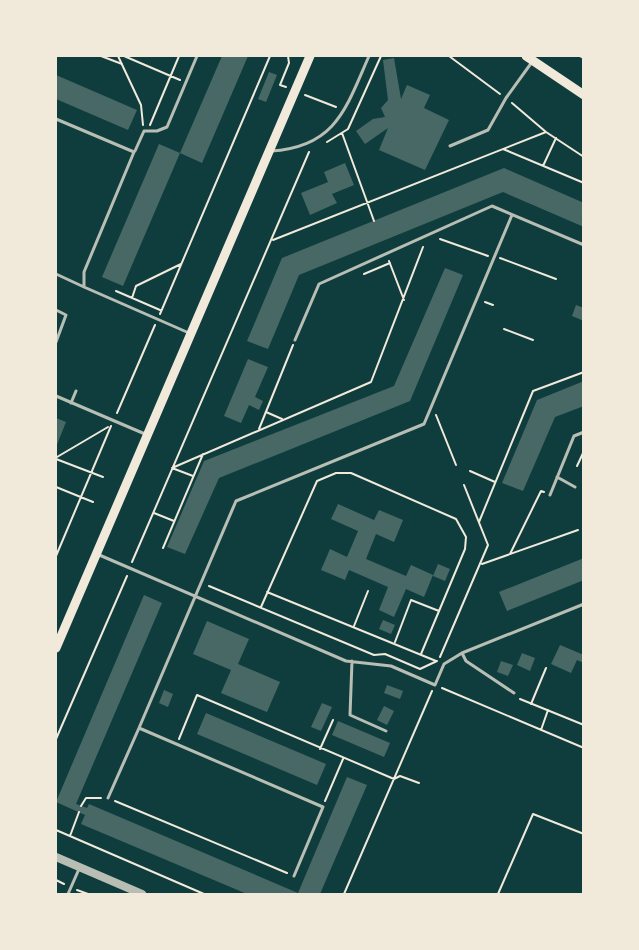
<svg xmlns="http://www.w3.org/2000/svg" width="639" height="950" viewBox="0 0 639 950" font-family="'Fira Sans',sans-serif">
<rect width="100%" height="100%" fill="#0f3d3e"/>
<path fill="#486865" d="M222,56h26l-46,107 -22,-10z
M394,58l7,41 6,-14 23,10 -6,13 25,12 -24,50 -46,-20 9,-22 -23,16 -9,-13 17,-12 12,-2 -4,-9 7,-8 -5,-40z
M269,72l8,3 -11,27 -8,-3z
M56,75l81,35 -9,20 -72,-31z
M159,144l21,9 -57,133 -21,-9z
M345,163l9,22 -22,9 5,9 -27,12 -9,-22 27,-11 -4,-10z
M504,168l80,35v24l-81,-35 -204,83 -31,74 -21,-8 35,-83z
M445,268l18,7 -53,126 -191,77 -34,76 -18,-7 37,-86 190,-75z
M576,305l8,3v13l-12,-5z
M248,359l20,8 -13,30 8,4 -4,9 -10,-5 -8,18 -17,-7z
M584,381v25l-29,11 -32,74 -21,-8 35,-83z
M56,418l10,4 -10,25z
M338,504l36,16 5,-10 24,10 -9,22 -18,-8 -10,25 40,17 5,-11 22,10 -9,22 -18,-8 -12,28 -15,-7 9,-23 -39,-17 -4,10 -24,-10 9,-21 17,8 11,-26 -27,-12z
M584,558v22l-77,31 -8,-19z
M438,564l12,5 -5,12 -12,-5z
M144,595l18,8 -86,201 11,4 2,-4 209,89 49,-116 20,8 -47,109h-73l-166,-70 4,-9 -29,-13z
M383,620l12,5 -4,9 -12,-5z
M207,621l42,18 -11,25 42,18 -13,30 -46,-19 10,-23 -38,-16z
M560,645l24,10v8l-7,-3 -6,13 -20,-9z
M522,653l13,5 -5,13 -13,-6z
M501,661l12,4 -5,11 -11,-4z
M387,685l16,6 -3,8 -16,-6z
M164,690l9,4 -5,13 -9,-4z
M322,703l10,4 -11,24 -10,-4z
M384,706l10,5 -7,14 -10,-5z
M206,713l120,51 -9,21 -120,-51z
M338,721l52,22 -6,14 -52,-22z"/>
<g fill="none" stroke-linecap="round" stroke-linejoin="round">
<path stroke="#f1e9da" stroke-width="2" d="M101,56l21,8
M118,56l23,49 2,20
M124,56l56,24
M449,56l51,38
M580,56l4,2
M286,87l-6,-2 9,-22 -1,-7
M305,95l31,12
M512,103l34,29 38,25
M150,125l29,-69
M342,133l32,88
M327,142l21,-13 33,-73
M503,149l81,34
M543,166l13,-28
M440,239l48,17
M273,240l273,-108
M500,258l56,21
M389,261l15,39
M364,274l26,-11
M116,291l44,19
M132,298l4,-12 45,-22
M485,302l8,3
M160,314l110,-258
M504,329l29,11
M266,412l16,7
M117,413l38,-88
M436,415l20,50
M259,429l34,-84
M57,457l51,-30
M56,459l47,18
M577,466l7,-15
M470,471l25,11
M193,476l-21,-8 199,-86 52,-135
M56,487l37,15
M154,513l20,8
M479,522l54,-131 51,-19
M163,548l40,-94
M510,554l31,-63 3,1
M56,556l55,-130
M132,562l177,-410
M482,564l96,-34
M209,586l165,69 11,-1 35,15 17,-8
M267,592l169,69
M261,607l56,-126 19,-8h15l105,46 10,18 -1,12 -44,105
M354,626l14,-35
M395,642l16,-42 28,11
M440,657l48,-112 -24,-60
M442,688l142,60
M520,699l64,26
M531,704l15,-36
M541,730l7,-20
M56,739l71,-163
M179,739l18,-44 197,84 6,-3 19,7
M320,749l13,-29
M115,801l172,72
M325,801l18,-42
M81,806l5,-8h15
M56,830l148,64
M70,836l9,-24
M56,880l8,4
M77,890l11,4
M344,894l88,-203
M498,894l35,-80 51,20"/>
<path stroke="#b8beb3" stroke-width="3" d="M56,119l78,33 -50,120v15l105,46
M450,146l38,-16 18,-32 26,-36
M135,151l9,-20h13l10,-4 30,-71
M271,151c65,-4 75,-43 98,-95
M56,274l28,13
M56,310l10,5 -10,27
M295,340l24,-56 173,-78 92,39
M56,396l89,38
M71,403l5,-12
M557,477l18,10
M550,495l24,-59 10,-4
M97,554l249,107 45,5 44,19 9,-21 18,-11 122,-49
M462,653l4,8 48,32
M352,661l-2,54 36,16
M108,798l31,-70
M294,876l29,-69 -184,-79 97,-227 188,-77 88,-209
M68,894l11,-25"/>
<path stroke="#b8beb3" stroke-width="8" d="M56,857l86,37"/>
<path stroke="#f1e9da" stroke-width="9" d="M526,56l58,39
M56,648l254,-592"/>
</g>
<rect width="639" height="950" fill="none" stroke="#f1e9da" stroke-width="114"/>
</svg>
